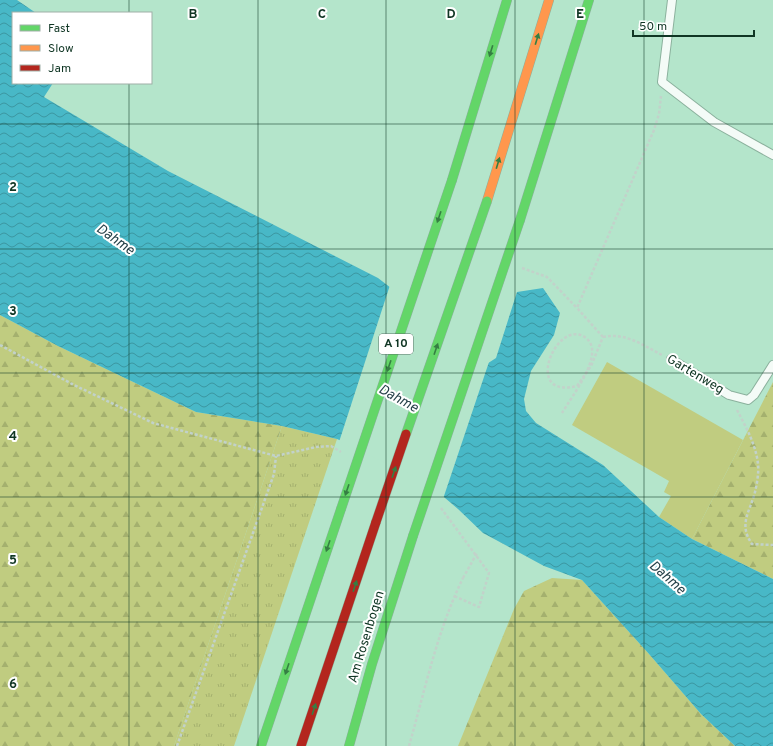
<svg xmlns="http://www.w3.org/2000/svg" width="773" height="746" viewBox="0 0 773 746" font-family="Overpass,sans-serif">
<defs>
<pattern id="grass-tufts" width="24" height="20" patternUnits="userSpaceOnUse"><rect width="24" height="20" fill="#c0cc80"/><path d="M3 7l-1-3M5 7V3M7 7l1-3M15 17l-1-3M17 17v-4M19 17l1-3" fill="none" stroke="#a4b06e"/></pattern>
<pattern id="forest-firs" width="22" height="20" patternUnits="userSpaceOnUse"><rect width="22" height="20" fill="#c0cc80"/><path d="M5 1l3.5 6h-7zM16 11l3.5 6h-7z" fill="#a4b06e"/></pattern>
<pattern id="water-waves" width="16" height="10" patternUnits="userSpaceOnUse"><rect width="16" height="10" fill="#48b8c7"/><path d="M0 5q4-4 8 0t8 0" fill="none" stroke="#3b96a1"/></pattern>
</defs>
<rect width="100%" height="100%" fill="#b4e5cb"/>
<path fill="url(#grass-tufts)" d="M282,426l55,13 -103,307h-60z"/>
<path fill="url(#forest-firs)" d="M0,315l58,31 138,66 86,14 -108,320h-174z
M773,382v197l-81,-40z
M552,578l30,2 67,74 52,60 34,32h-277l56,-137 10,-18z"/>
<path fill="#c0cc80" d="M607,362l136,78 -51,99 -33,-22 12,-21 -7,-4 5,-11 -97,-56z"/>
<path fill="url(#water-waves)" d="M0,0h17l19,13h-23v70h40l-9,14 124,74 210,107 13,10 -16,49 84,45 37,-24 21,-66 26,-4 17,25 -6,22 -23,36 -7,28 2,12 10,12 67,42 56,52 33,22 81,40v167h-38l-34,-32 -52,-60 -67,-74 -38,-14 -61,-33 -25,-24 -40,-34 -81,-36 -55,-13 -86,-14 -138,-66 -58,-31z"/>
<path fill="#b4e5cb" d="M390,285l3,4 -15,47 81,43 31,-20 -47,140 -26,-22 -78,-35z"/>
<g fill="none" stroke-linecap="round" stroke-linejoin="round">
<defs>
<path id="lane" d="M672,0l-10,82 52,40 59,33
M671,359l58,36 19,5 6,-5 19,-30"/>
<path id="fast" d="M452,180l55,-180
M520,220l69,-220
M261,746l80,-237
M349,746l23,-82 41,-128"/>
<path id="slow" d="M487,201l62,-201"/>
<path id="jam" d="M301,746l75,-224"/>
</defs>
<use href="#lane" stroke="#8bb19d" stroke-width="10"/>
<use href="#fast" stroke="#8bb19d" stroke-width="10"/>
<use href="#slow" stroke="#8bb19d" stroke-width="10"/>
<use href="#jam" stroke="#8bb19d" stroke-width="10"/>
<path stroke="#c2d2ca" stroke-width="2.5" stroke-dasharray="3 2" stroke-linecap="butt" d="M522,268l25,9 30,31
M603,337l-26,-29 77,-178 5,-16 2,-18
M603,337c21,-5 40,8 59,18
M0,345l72,39 81,39 123,33 40,-9 15,-1 10,6
M577,386l14,-20 12,-29
M737,410c9,17 19,35 21,54 1,8 -1,20 -3,28 -5,20 -17,32 -3,52l21,1
M441,508l48,65 -10,34 -25,-11
M177,746l97,-272 2,-18
M409,746c16,-56 28,-115 54,-168"/>
<use href="#lane" stroke="#f4fbf7" stroke-width="8"/>
<use href="#fast" stroke="#63d668" stroke-width="9"/>
<use href="#slow" stroke="#ff974d" stroke-width="9"/>
<use href="#jam" stroke="#b3261e" stroke-width="9"/>
<defs>
<path id="fast-bridge" d="M406,434l81,-233
M341,509l111,-329
M413,536l107,-316"/>
<path id="jam-bridge" d="M376,522l30,-88"/>
</defs>
<use href="#fast-bridge" stroke="#8bb19d" stroke-width="10" stroke-linecap="butt"/>
<use href="#jam-bridge" stroke="#8bb19d" stroke-width="10" stroke-linecap="butt"/>
<path stroke="#c2d2ca" stroke-width="2.5" stroke-dasharray="3 2" stroke-linecap="butt" d="M562,413c10,-17 44,-60 24,-75 -5,-4 -12,-5 -18,-2 -21,10 -36,61 9,50
M463,578l14,-25"/>
<use href="#fast-bridge" stroke="#63d668" stroke-width="9"/>
<use href="#jam-bridge" stroke="#b3261e" stroke-width="9"/>
</g>
<defs><path id="oneway-solid" d="M-6-.8H1V-3.2L6.5 0L1 3.2V.8H-6Z"/></defs>
<g fill="#357e43">
<use href="#oneway-solid" transform="translate(537 39) rotate(-73)"/>
<use href="#oneway-solid" transform="translate(491 51) rotate(107)"/>
<use href="#oneway-solid" transform="translate(498 163) rotate(-73)"/>
<use href="#oneway-solid" transform="translate(439 217) rotate(109)"/>
<use href="#oneway-solid" transform="translate(436 349) rotate(-71)"/>
<use href="#oneway-solid" transform="translate(389 366) rotate(109)"/>
<use href="#oneway-solid" transform="translate(394 472) rotate(-71)"/>
<use href="#oneway-solid" transform="translate(347 490) rotate(109)"/>
<use href="#oneway-solid" transform="translate(328 546) rotate(109)"/>
<use href="#oneway-solid" transform="translate(355 586) rotate(-72)"/>
<use href="#oneway-solid" transform="translate(287 669) rotate(109)"/>
<use href="#oneway-solid" transform="translate(314 709) rotate(-72)"/>
</g>
<path fill="none" stroke="#103624" stroke-width="1" stroke-opacity="0.55" d="M129,0v13M258,0v746M386,0v746M515,0v746M644,0v746M129,83v663M0,124h773M0,249h773M0,373h773M0,497h773M0,622h773"/>
<g text-anchor="middle" dominant-baseline="central" stroke-width="4" stroke-linejoin="round" paint-order="stroke">
<rect fill="#fff" stroke="#587266" stroke-width="1" x="379" y="334" width="34" height="20" rx="3"/>
<g font-size="12" font-weight="bold" fill="#103624">
<text x="396" y="344">A 10</text>
</g>
<g font-size="13" fill="#103624" stroke="#fff">
<text transform="translate(695 375) rotate(31)">Gartenweg</text>
<text transform="translate(367 637) rotate(-73)">Am Rosenbogen</text>
</g>
<g font-size="14" font-style="italic" fill="#264149" stroke="#fff">
<text transform="translate(115 240) rotate(35)">Dahme</text>
<text transform="translate(398 399) rotate(29)">Dahme</text>
<text transform="translate(667 578) rotate(41)">Dahme</text>
</g>
</g>
<g font-size="13" text-anchor="middle" font-weight="bold" fill="#103624" stroke="#fff" stroke-width="4" stroke-linejoin="round" paint-order="stroke">
<text x="193" y="18">B</text>
<text x="322" y="18">C</text>
<text x="451" y="18">D</text>
<text x="580" y="18">E</text>
<text x="13" y="191">2</text>
<text x="13" y="315">3</text>
<text x="13" y="440">4</text>
<text x="13" y="564">5</text>
<text x="13" y="688">6</text>
</g>
<rect x="12" y="12" width="140" height="72" fill="#ffffff" stroke="#9fafa7"/>
<rect x="20" y="25" width="20" height="6" fill="#63d668" stroke="#9fafa7"/>
<text x="48" y="32" font-size="12" fill="#103624">Fast</text>
<rect x="20" y="45" width="20" height="6" fill="#ff974d" stroke="#9fafa7"/>
<text x="48" y="52" font-size="12" fill="#103624">Slow</text>
<rect x="20" y="65" width="20" height="6" fill="#b3261e" stroke="#9fafa7"/>
<text x="48" y="72" font-size="12" fill="#103624">Jam</text>
<path d="M633 30v6h121v-6" fill="none" stroke="#103624" stroke-width="2"/>
<text x="639" y="30" font-size="12" fill="#103624" stroke="#ffffff" stroke-width="3" paint-order="stroke">50 m</text>
</svg>
